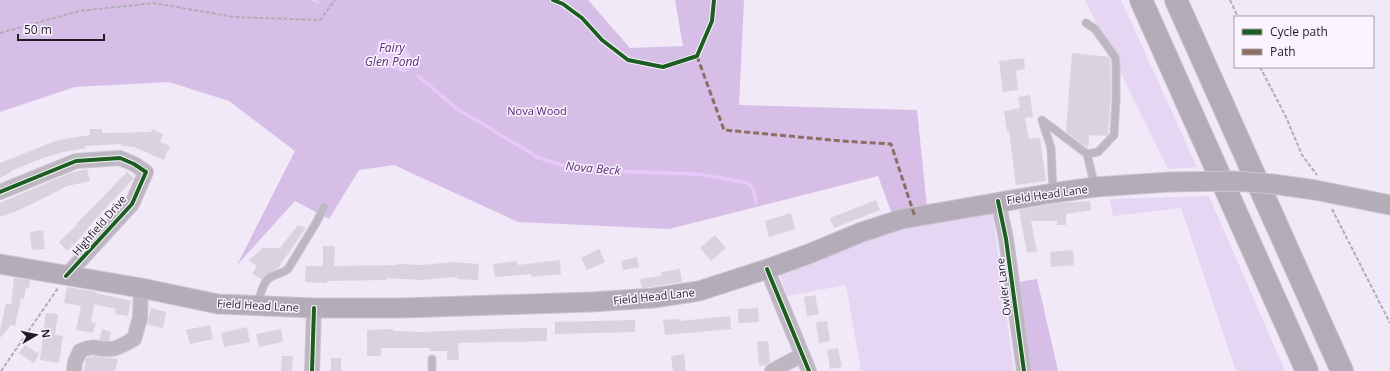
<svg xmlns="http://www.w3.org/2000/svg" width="1390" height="371" viewBox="0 0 1390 371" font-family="'Open Sans',sans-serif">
<rect width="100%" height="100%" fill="#f1e8f8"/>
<path fill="#e6d5f3" d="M1085,0h36l76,167 -29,2z
M1209,196l76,175h-49l-55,-163 -68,8 -3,-17z
M992,210l22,161h-153l-15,-86 -59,11 -8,-24 122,-47z"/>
<path fill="#d6bee7" d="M0,0h588l42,48 53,-2 -8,-46h69l-5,105 178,5 10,97 -35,7 -14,-38 -209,53 -151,-7 -124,-57 -35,5 -30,49 -34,-18 -58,64 58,-114 -66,-50 -60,-19 -94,5 -75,25z
M1037,279l21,92h-27l-13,-89z"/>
<path fill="#e6c9fb" d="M390,38l16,11 10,13 -11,11 -16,-6 -13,-11 2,-15z"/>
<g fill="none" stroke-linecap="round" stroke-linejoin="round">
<path stroke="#e6c9fb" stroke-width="3.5" d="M313,0l5,2
M418,76l38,32 83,50 33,10 35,3 91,3 49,9 6,5 3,15"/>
</g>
<path fill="#d9d2df" d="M1072,53l37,4 1,2 1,34 -3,41 -2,2 -17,-1 -1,13 -22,-16z
M1024,58l1,11 -9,2 2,19 -15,2 -4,-31z
M1030,95l3,22 -8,1 4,21 11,-1 6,43 -30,4 -7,-54h-2l-3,-20 16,-3 -2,-11z
M90,129h12v4l49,-1 1,-3 11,5 -3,8 10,4 -6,14 -30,-13 -13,-1v-2l-36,2 1,2 -23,4 -20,6 -32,13v1l-11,6v-15l58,-23 32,-5z
M87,169l3,12 -23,5 -19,10 -29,14 -19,7v-14l70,-30z
M127,172l7,6 -37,39 -16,20 -14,14 -8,-9 18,-17 -1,-1 14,-14z
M876,200l4,10 -46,18 -4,-10z
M1090,201l1,9 -25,4v11h-9v-4h-26l6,30 -10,2 -8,-43 39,-7z
M791,213l4,16 -26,8 -4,-16z
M298,225l8,3 -28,40 -11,6 -5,5 -10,-5 5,-8 -8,-6 14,-12h17z
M43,230l2,19 -13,1 -2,-18z
M715,235l11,13 -15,13 -11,-13z
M323,246h12l-1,20 64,-1v-1l25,1 29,-3 27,2 -1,16 -21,-1v-2l-36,3 -34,-2v2l-60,1v2l-22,-1 1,-16h17z
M599,249l6,13 -18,8 -6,-12z
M1073,250l1,15 -23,2 -1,-15z
M637,257l2,10 -16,3 -2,-9z
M560,260l1,14 -29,3 -1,-3 -36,3 -2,-13 24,-3 1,4z
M680,269l2,13 -40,6 -2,-9 21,-3v-4z
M14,278l16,2 -1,8 -3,-1 -2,12 -3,-1 -6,28 -4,-1 -11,13v-8l6,-27 5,2z
M67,287l30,5 -1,1 35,8 -3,15 -13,-2 1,-5 -22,-5 -3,18 5,1 -3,10 -17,-3 5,-24 -17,-3z
M815,295l4,19 -12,2 -3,-19z
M151,308l15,4 -3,16 -16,-4z
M758,308l1,14 -21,1v-14z
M46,313l12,1 -3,21 8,1 -4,27 -19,-3z
M730,316l1,13 -66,6 -2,-15 16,-1 1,2z
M635,320v12l-80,2v-12z
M827,321l3,20 -11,2 -3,-21z
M210,325l3,14 -23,5 -4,-14z
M247,327l3,15 -26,5 -3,-14z
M526,328h21v13l-89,2 1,17h-12v-9h-17v-3h-49v8h-14v-26l26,-1v2l29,1z
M102,329l9,3 -2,9 -10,-1z
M281,329l2,13 -24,5 -3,-13z
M768,341l2,21 -4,3 -7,1 -2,-24z
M25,345l14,9 -5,9 -15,-10z
M838,348l4,19 -12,2 -3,-19z
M684,354l2,17h-13l-2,-15z
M95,356l23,3 -3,12h-31l2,-13z
M282,356h11l-1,15h-11z
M331,358h10v13h-10z"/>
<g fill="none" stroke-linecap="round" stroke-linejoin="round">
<defs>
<path id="service" d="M1086,23l9,6 20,28 1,6v36l-2,36 -16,17 -11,2
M1053,192l-2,-44 -9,-28 45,34 8,33
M257,305c4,-10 5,-25 16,-29 6,-3 10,-3 15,-7l28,-46 8,-16
M432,359v12"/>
<path id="minor" d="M0,192l76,-31 44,-3 14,6 12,8 -14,32 -66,72
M998,201l8,38 18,132
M767,269l42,102
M74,371l1,-9 5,-11c16,-7 16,-1 31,-2 8,-1 15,-6 23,-10l6,-21 1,-30
M312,371l2,-63
M772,371l30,-16"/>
<path id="secondary" d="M1315,190l75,15
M0,264l141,24 77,16 96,4h88l189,-6 62,-4 46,-7 68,-22 44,-16 51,-21 40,-13 151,-26 42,-6 75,-5"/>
<path id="motorway" d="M1141,0l166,371
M1176,0l166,371"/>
</defs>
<use href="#service" stroke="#ccc5d1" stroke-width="9"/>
<use href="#minor" stroke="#ccc5d1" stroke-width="16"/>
<use href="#secondary" stroke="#ccc5d1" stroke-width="21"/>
<use href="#motorway" stroke="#ccc5d1" stroke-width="24"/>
<path stroke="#b2acb7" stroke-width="2" stroke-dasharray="4 2" stroke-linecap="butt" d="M1230,0l8,17
M0,33l79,-22 75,-8 80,14 86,3 15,-20
M1260,67l26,50 16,38 15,20
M1332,209l58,114
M1,371l57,-83"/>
<use href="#service" stroke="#bdb7c2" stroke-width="7"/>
<use href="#minor" stroke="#bdb7c2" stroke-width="14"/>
<use href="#secondary" stroke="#b4adb9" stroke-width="19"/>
<use href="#motorway" stroke="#b3abb8" stroke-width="22"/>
<defs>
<path id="secondary-bridge" d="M1170,182l65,-1 38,3 42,6"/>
</defs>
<use href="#secondary-bridge" stroke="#ccc5d1" stroke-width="21" stroke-linecap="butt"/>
<use href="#secondary-bridge" stroke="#b4adb9" stroke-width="19"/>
<path stroke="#8d6e63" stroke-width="3" stroke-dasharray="6 3" stroke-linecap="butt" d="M697,56l27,74 118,11 49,3 24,73"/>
<defs>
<path id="cycleway" d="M553,0l10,4 19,14 20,22 26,20 35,7 34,-11 15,-35 2,-21
M0,192l76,-31 44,-3 14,6 12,8 -14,32 -66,72
M998,201l8,38 18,132
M767,269l42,102
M312,371l2,-63"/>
</defs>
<use href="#cycleway" stroke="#faf4ff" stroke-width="6"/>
<use href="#cycleway" stroke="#1b5e20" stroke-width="4"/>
</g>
<g text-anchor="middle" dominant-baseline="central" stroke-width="3" stroke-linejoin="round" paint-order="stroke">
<g font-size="11" fill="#51236c" stroke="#faf4ff">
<text x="537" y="110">Nova Wood</text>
</g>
<g font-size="11" fill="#221c26" stroke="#faf4ff">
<text transform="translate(1047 194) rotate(-8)">Field Head Lane</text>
<text transform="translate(99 225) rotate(-49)">Highfield Drive</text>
<text transform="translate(1003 287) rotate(-97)">Owler Lane</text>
<text transform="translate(654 296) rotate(-6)">Field Head Lane</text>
<text transform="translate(258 305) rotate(3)">Field Head Lane</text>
</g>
<g font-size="12" font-style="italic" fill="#5a2d76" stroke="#faf4ff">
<text x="392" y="47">Fairy<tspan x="392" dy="14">Glen Pond</tspan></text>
<text transform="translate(593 168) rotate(5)">Nova Beck</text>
</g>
</g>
<rect x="1234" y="16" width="140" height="52" fill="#faf4ff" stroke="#a49ea8"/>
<rect x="1242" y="29" width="20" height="6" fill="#1b5e20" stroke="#a49ea8"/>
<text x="1270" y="36" font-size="12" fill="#221c26">Cycle path</text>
<rect x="1242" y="49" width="20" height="6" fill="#8d6e63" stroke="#a49ea8"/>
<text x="1270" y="56" font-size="12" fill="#221c26">Path</text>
<g transform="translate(36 335) rotate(81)" stroke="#faf4ff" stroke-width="3" paint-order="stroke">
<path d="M0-3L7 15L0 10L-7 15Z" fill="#221c26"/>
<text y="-6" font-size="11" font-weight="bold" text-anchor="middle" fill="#221c26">N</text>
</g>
<path d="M18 34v6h86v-6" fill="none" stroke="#221c26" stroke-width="2"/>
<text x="24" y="34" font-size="12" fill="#221c26" stroke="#faf4ff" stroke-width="3" paint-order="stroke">50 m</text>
</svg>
